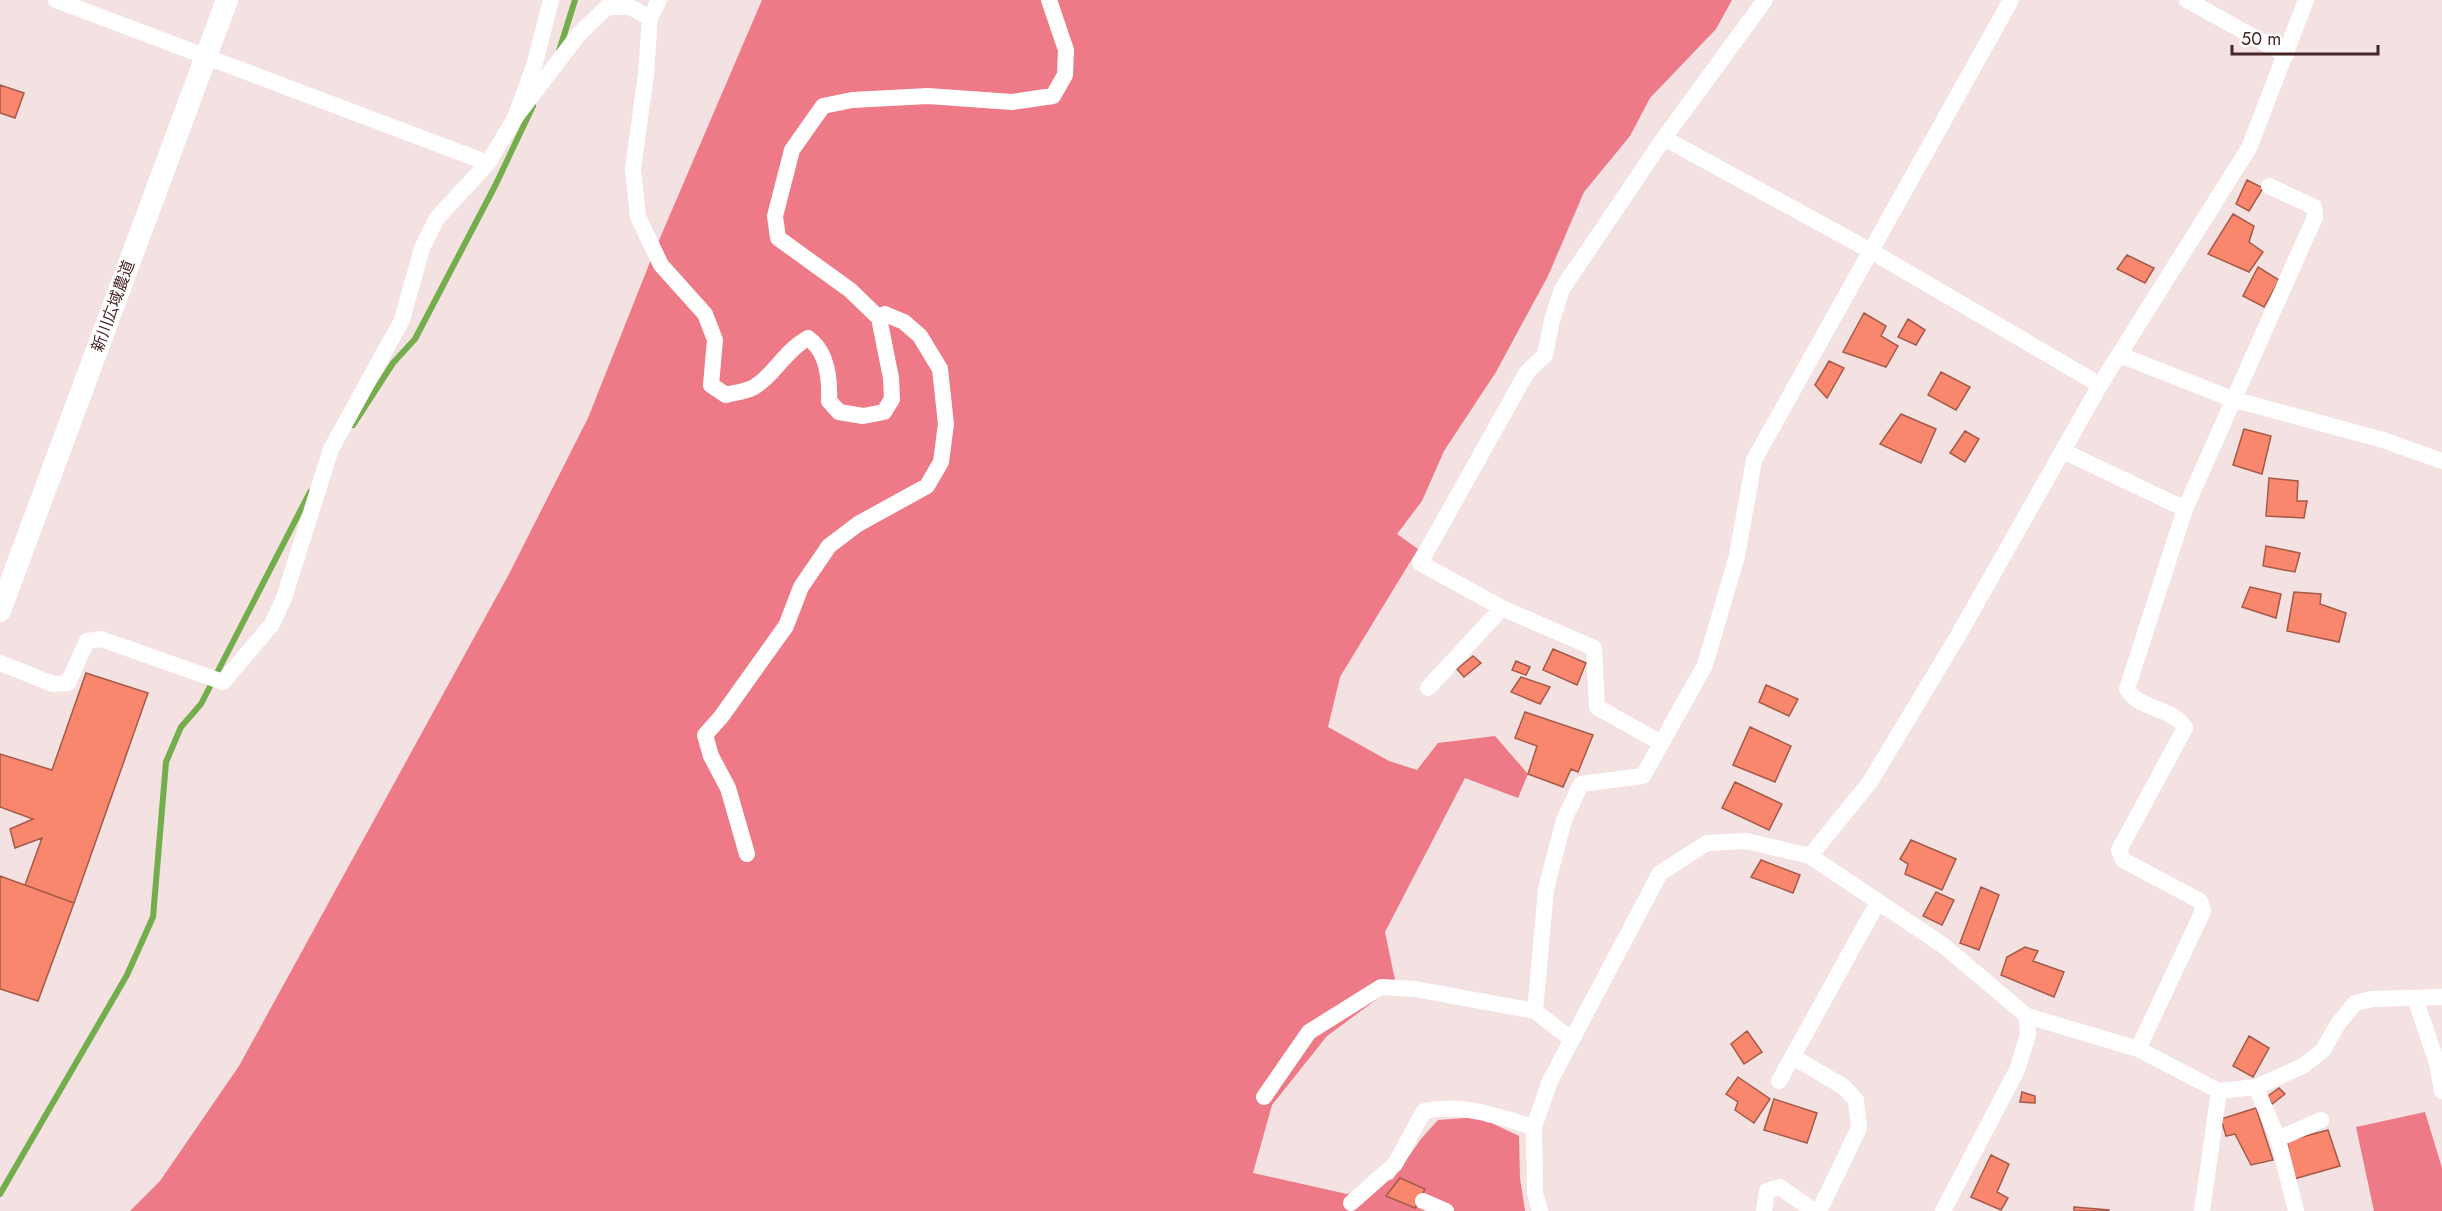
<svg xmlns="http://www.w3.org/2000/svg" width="2442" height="1211" viewBox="0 0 2442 1211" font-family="Jost,'Noto Sans JP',sans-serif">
<rect width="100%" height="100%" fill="#f4e1e2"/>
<path fill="#ee7987" d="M762,0h970l-16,29 -66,69 -20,38 -46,56 -36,84 -52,96 -52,79 -22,50 -25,33 21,15 -78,128 -12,50 61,34 28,9 21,-27 57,-7 33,38 -10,24 -53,-20 -80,154 11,53 -69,51 -55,69 -19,68 94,21 46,-15 28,-40 17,-19 41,-3 40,19 1,42 5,33h-1395l30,-30 79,-115 270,-492 79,-156 66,-166z
M2425,1112l17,56v43h-68l-18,-84z"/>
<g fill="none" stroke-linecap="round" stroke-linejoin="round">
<path stroke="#74ad4b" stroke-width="6" d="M559,51l16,-51
M353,425l40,-62 22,-24 80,-153 38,-80
M0,1194l127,-219 26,-58 13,-155 15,-35 20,-23 109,-212"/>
</g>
<path fill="#f9876e" stroke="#a55a48" stroke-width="1.5" d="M0,85l24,8 -9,25 -15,-5z
M2247,180l16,8 -14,23 -13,-7z
M2233,214l21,12 -5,16 14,10 -14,20 -41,-18z
M2127,255l27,13 -9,15 -28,-14z
M2258,267l21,13 -15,27 -21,-11z
M1864,313l22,13 -5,10 17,10 -12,21 -43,-15z
M1908,319l17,11 -9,15 -18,-8z
M1829,361l15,7 -17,30 -12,-13z
M1941,372l29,15 -14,23 -28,-15z
M1901,414l35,15 -15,34 -41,-19z
M2244,429l27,7 -9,38 -29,-9z
M1965,431l14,8 -14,23 -15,-9z
M2269,478l29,3 -1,20h10l-3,17 -38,-2z
M2266,546l34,7 -5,19 -32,-6z
M2250,587l31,7 -5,24 -34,-11z
M2294,592l27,2 -1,10 26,9 -7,29 -52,-11z
M1553,649l33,14 -9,22 -34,-15z
M1473,656l8,7 -17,14 -7,-8z
M1516,661l14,6 -4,8 -14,-5z
M86,673l62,20 -74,210 -49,-18 17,-47 -27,10 -5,-19 23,-10 -33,-12v-53l52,16z
M1521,677l29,10 -10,17 -29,-12z
M1766,685l32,14 -9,17 -30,-14z
M1525,712l68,23 -15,37 -7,-3 -8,18 -35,-13 9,-28 -22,-8z
M1750,727l41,19 -16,36 -42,-17z
M1735,782l47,22 -13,26 -47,-22z
M1911,840l45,19 -14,31 -37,-16 3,-10 -8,-5z
M1761,860l39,15 -7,18 -42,-16z
M0,876l74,27 -36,98 -38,-12z
M1981,887l18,8 -20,55 -19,-7z
M1936,892l18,8 -12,25 -19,-9z
M2025,947l13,4 -5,10 31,11 -10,25 -53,-22 6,-18z
M1747,1031l15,21 -18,12 -13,-20z
M2249,1036l20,12 -16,29 -20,-11z
M1738,1077l32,22 -16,24 -19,-13 3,-8 -12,-8z
M2279,1088l6,6 -13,10 -4,-8z
M2022,1092l13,4v7l-15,-1z
M1774,1099l43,14 -10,30 -43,-13z
M2256,1108l17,52 -22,5 -16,-31 -9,2 -5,-17z
M2328,1130l12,36 -46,13 -7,-38z
M1991,1155l18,9 -12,28 11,6 -7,12 -30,-13z
M1400,1178l25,11 -10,19 -29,-12z
M2074,1207l35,3v1h-35z"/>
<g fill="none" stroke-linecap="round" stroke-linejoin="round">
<path stroke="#fff" stroke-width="16" d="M56,0l432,163 27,-45 20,-55 16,-63
M2187,0l99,55
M650,18l9,-18
M515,118l64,-84 28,-27h23l20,11 -4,56 -13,95 5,48 23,48 44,49 10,26 -4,45 15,10c7,-2 16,-3 24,-6 21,-9 35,-39 58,-51 19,13 22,40 21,63l10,11 24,4 21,-4 8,-13 -1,-21 -12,-60 6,-4 19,8 16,14 20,33 6,55 -5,38 -14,24 -69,38 -29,22 -28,41 -15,39 -65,91 -16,18 6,21 17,32 19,66
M1664,138l207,113 229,134
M879,318l-29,-28 -72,-52 -3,-22 17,-66 31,-44 29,-6 76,-4 84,6 41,-6 12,-21 1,-25 -17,-50
M2120,355l112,44 151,41 59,21
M2063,451l122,58
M1502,608l-82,-45 107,-191 18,-17 7,-35 10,-31 102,-151 101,-138
M0,663l53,21 15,-1 19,-42 14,-2 122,43 49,-58 12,-26 47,-149 71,-129 20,-72 15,-30 51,-55
M1428,688l74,-80 92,40 3,59 64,36
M1810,856l60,-74 89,-148 141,-249 149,-237 57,-148
M2415,998l22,65 5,28
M1572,1040l-37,-29 11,-122 18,-69 17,-36 62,-8 62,-111 32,-109 17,-96 257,-460
M2138,1049l65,-138 -3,-10 -77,-41 -4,-10 66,-122c-12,-21 -46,-18 -58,-39l58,-180 130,-292 -1,-10 -45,-21
M1779,1081l99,-179
M2256,1087l22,52 43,-19
M1264,1097l45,-65 72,-45 34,2 120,22
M2278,1139l18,72
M1423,1201l23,10
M1351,1203l44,-39 29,-53c41,-8 71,5 110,16
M1540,1211l-5,-18 -1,-66 16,-46 110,-208 47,-30 39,-2 64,15 134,90 83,70 111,33 81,42 37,-4 47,-21 20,-16 15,-26 17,-21 17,-4 70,-2
M1764,1211l3,-20 13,-4 31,22 10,-2 38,-79 -3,-28 -12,-13 -51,-30
M1943,1211l74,-141 11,-35 -1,-19
M2202,1211l17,-120"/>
<path stroke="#fff" stroke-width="22" d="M0,611l227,-611"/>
</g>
<g text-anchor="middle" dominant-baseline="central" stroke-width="4.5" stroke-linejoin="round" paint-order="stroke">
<g font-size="16" fill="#472529" stroke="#fff">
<text transform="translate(113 306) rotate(-70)">新川広域農道</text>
</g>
</g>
<path d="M2232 45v9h146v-9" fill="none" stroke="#472529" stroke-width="3"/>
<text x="2241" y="45" font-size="18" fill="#472529" stroke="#ffffff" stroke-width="4.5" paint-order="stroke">50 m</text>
</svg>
